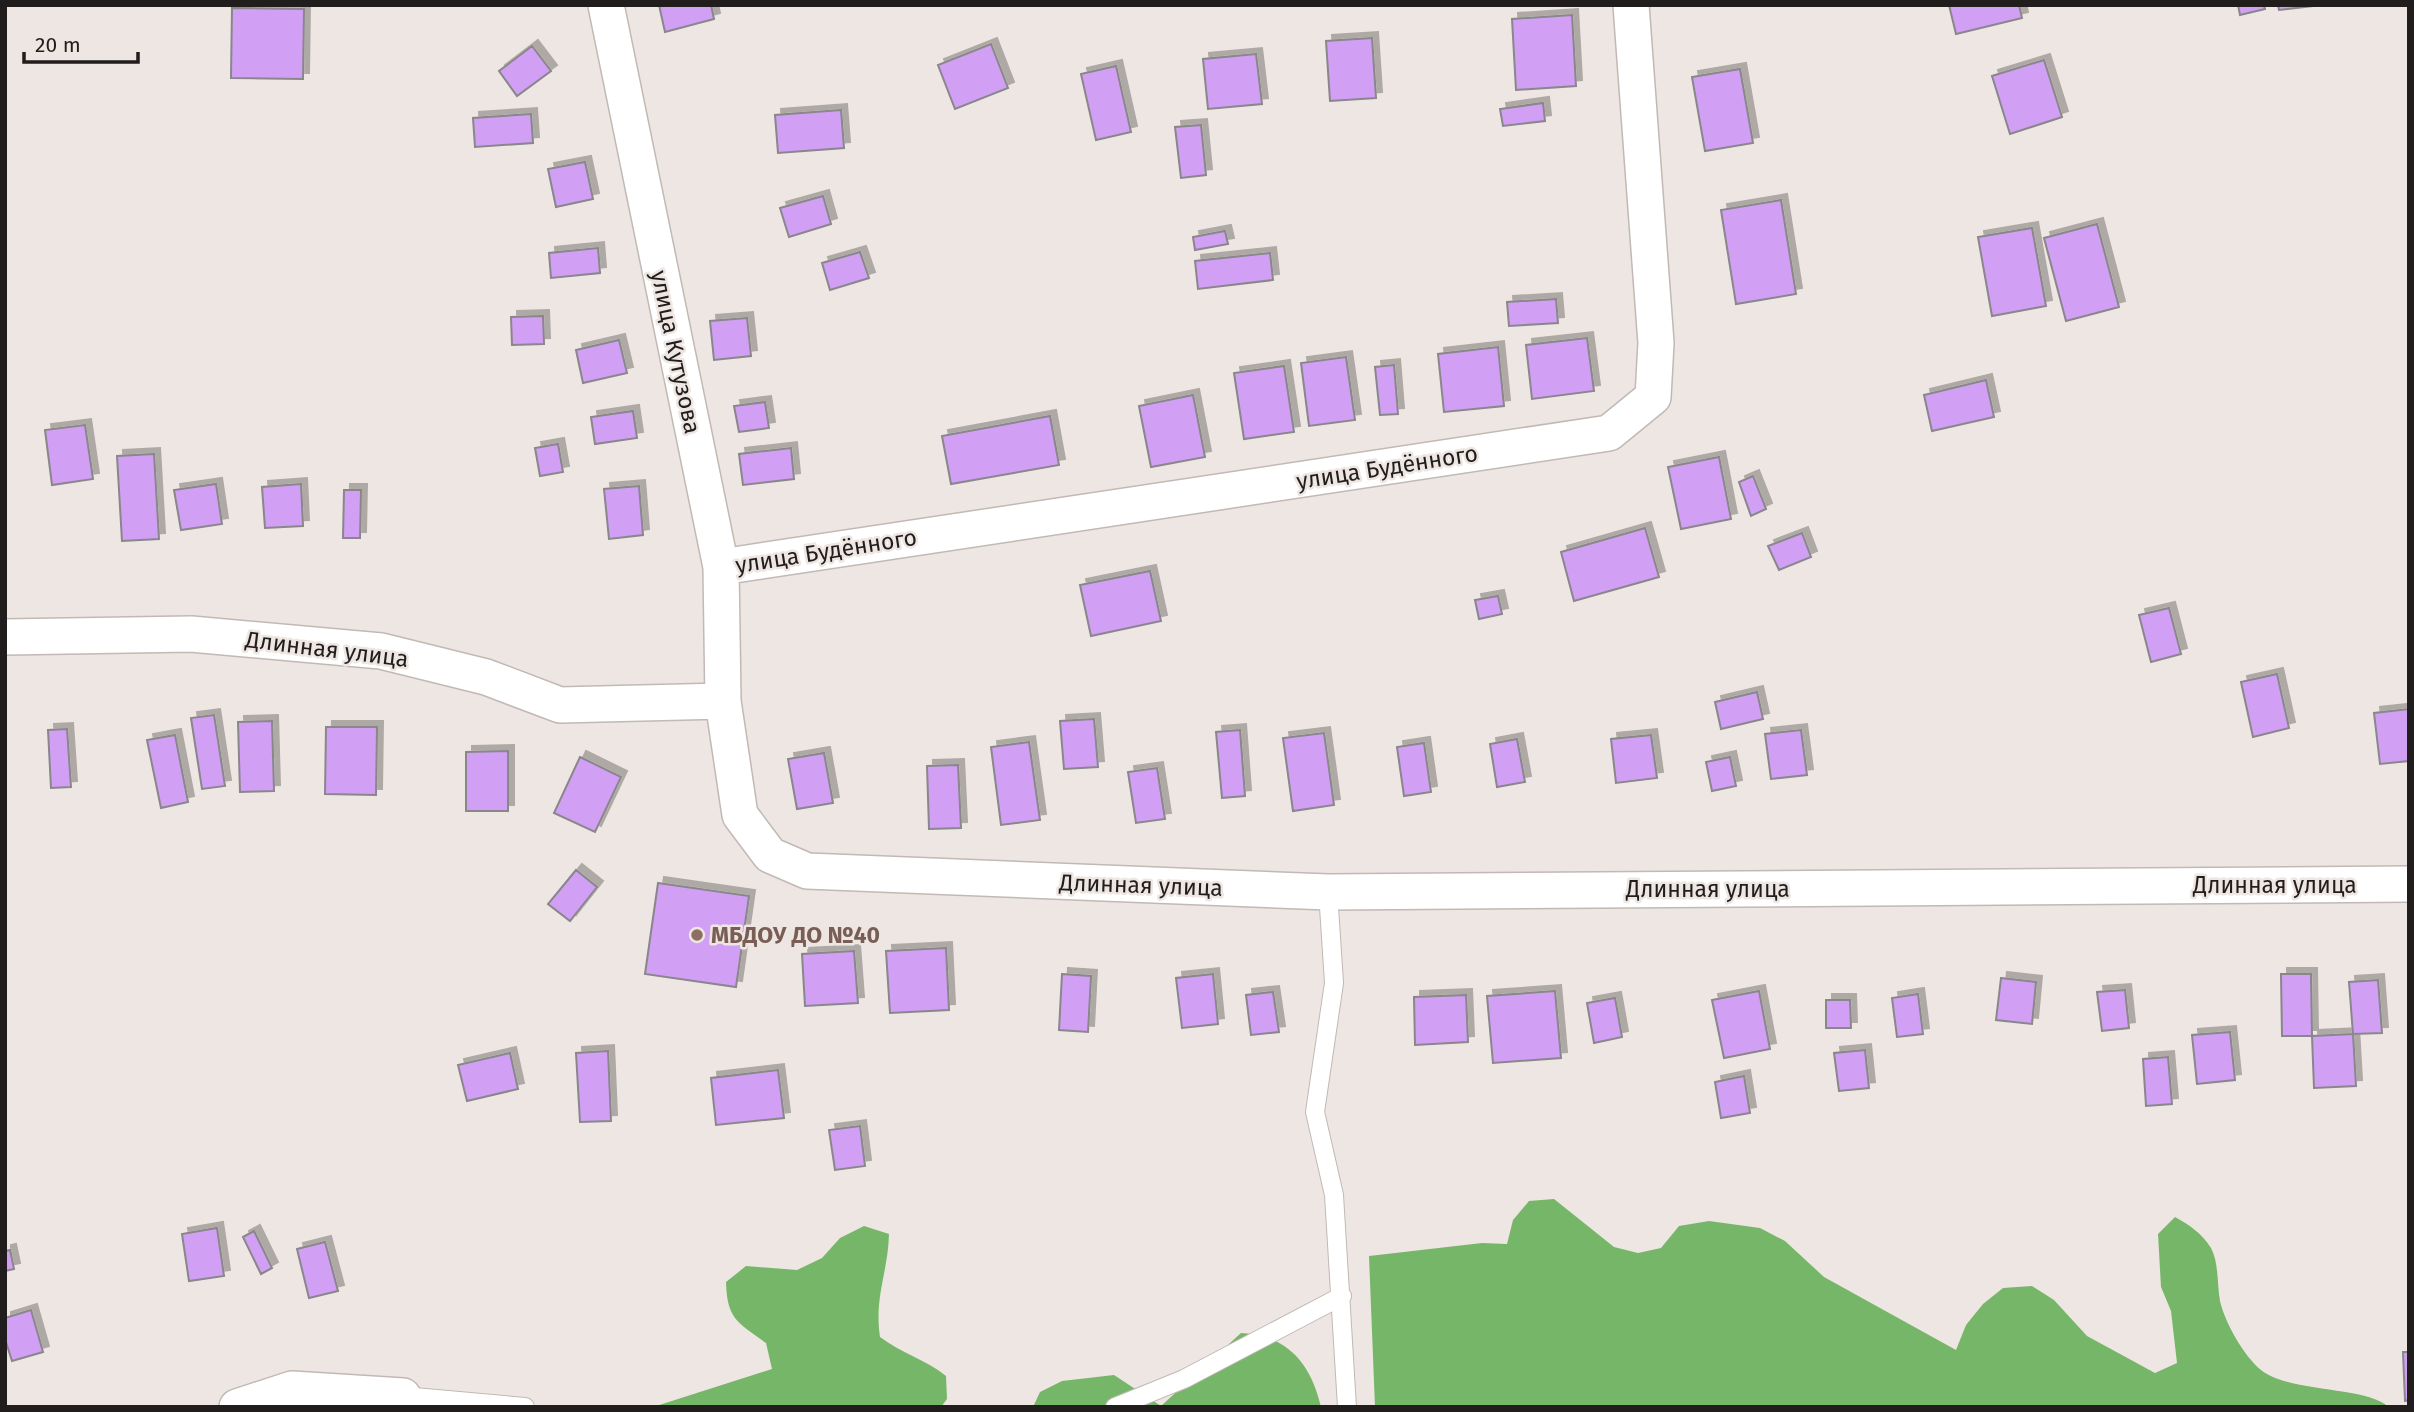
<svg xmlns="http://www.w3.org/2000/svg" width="2414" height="1412" viewBox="0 0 2414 1412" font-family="'Fira Sans',sans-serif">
<defs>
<filter id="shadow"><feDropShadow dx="6" dy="-6" stdDeviation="0" flood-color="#0004"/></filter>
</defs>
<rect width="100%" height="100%" fill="#eee6e2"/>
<path fill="#76b669" d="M1554,1199l60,48 24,6 23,-5 18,-22 30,-5 51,7 25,13 39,36 132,73 10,-25 17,-21 20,-16 29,-2 22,14 33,36 68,37 22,-10 -6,-52 -10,-24 -3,-53 17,-17c14,8 27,16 36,31 8,15 6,37 9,53 5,22 24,55 41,69 29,23 105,16 128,37h-1014l-6,-151 113,-13 25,1 6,-24 16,-19z
M864,1226l25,8c-1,39 -15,63 -9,103 21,16 45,22 66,39l1,23 -6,8h-288l119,-38 -6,-26c-29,-21 -39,-24 -40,-61l20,-16 51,4 25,-12 18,-20z
M1241,1333c46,2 70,30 80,74h-288l7,-15 22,-11 52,-6 47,31z"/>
<path fill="#d1a0f4" stroke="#89868c" stroke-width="2" filter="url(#shadow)" d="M659,5h52l3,14 -49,13z
M1949,5h70l3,13 -66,16z
M2238,5h26l1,4 -25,6z
M2278,5h44l-43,5z
M232,8l72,1 -1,70 -72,-1z
M1572,15l4,71 -60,4 -4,-71z
M1372,38l4,60 -46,3 -4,-60z
M991,44l17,44 -53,21 -17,-44z
M532,46l19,25 -34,25 -18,-25z
M1256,54l6,50 -54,5 -5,-50z
M2044,60l18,57 -52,17 -18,-58z
M1116,66l15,66 -35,8 -15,-66z
M1740,69l13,74 -48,8 -13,-74z
M1543,103l2,18 -42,5 -3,-17z
M841,110l3,38 -66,5 -3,-38z
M531,114l2,29 -58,4 -2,-29z
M1201,125l5,50 -25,3 -6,-51z
M585,162l8,37 -37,8 -8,-38z
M823,196l8,28 -42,13 -9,-29z
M1781,200l15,94 -60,10 -15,-94z
M2097,224l22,83 -53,14 -22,-83z
M2032,228l14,78 -54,10 -14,-79z
M1225,231l3,13 -33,6 -2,-13z
M598,248l2,25 -49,5 -2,-25z
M860,252l9,26 -39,12 -8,-27z
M1270,253l3,27 -75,9 -3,-28z
M1556,299l2,24 -49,3 -2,-24z
M543,316l1,28 -32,1 -1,-28z
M747,318l4,38 -37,4 -4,-39z
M1587,338l7,53 -62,8 -6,-54z
M619,340l8,33 -44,10 -7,-33z
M1498,347l6,59 -60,6 -6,-58z
M1346,357l9,63 -46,6 -8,-63z
M1394,365l4,49 -18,1 -5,-48z
M1284,366l10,66 -50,7 -10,-66z
M1986,380l8,37 -62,14 -8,-36z
M1193,395l12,62 -54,10 -12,-61z
M765,402l4,26 -30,4 -5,-26z
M633,411l4,27 -42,6 -4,-27z
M1050,416l9,49 -108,19 -9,-48z
M85,425l8,54 -41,6 -7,-55z
M558,444l5,28 -23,4 -5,-28z
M791,448l3,31 -51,6 -4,-31z
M154,454l5,85 -37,2 -5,-85z
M1719,457l12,62 -50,10 -13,-62z
M1753,476l13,33 -15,7 -12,-34z
M216,484l6,40 -41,6 -7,-40z
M301,484l2,42 -38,2 -3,-41z
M639,486l4,49 -34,4 -5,-50z
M344,490h17l-1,48h-17z
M1645,528l14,49 -85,24 -13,-49z
M1802,533l9,24 -32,13 -11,-24z
M1150,571l11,50 -70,15 -11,-51z
M1498,596l4,18 -23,5 -4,-19z
M2169,608l12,46 -30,8 -12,-47z
M2277,674l12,54 -36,9 -12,-55z
M1757,692l6,27 -42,10 -6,-27z
M2409,709v52l-29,3 -6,-51z
M214,715l11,71 -23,3 -11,-71z
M1094,719l4,48 -34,2 -4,-48z
M272,721l2,70 -34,1 -2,-70z
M326,727h51l-1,68 -51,-1z
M67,729l4,58 -20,1 -3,-58z
M1240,730l5,66 -23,2 -6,-66z
M1801,730l6,45 -36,4 -6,-45z
M1324,733l10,72 -41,6 -10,-73z
M175,735l13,67 -27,6 -14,-68z
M1651,735l6,43 -41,5 -5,-44z
M1517,739l8,43 -28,5 -7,-43z
M1029,742l11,78 -39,5 -10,-78z
M1424,743l7,49 -27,4 -7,-49z
M508,751v60h-42v-59z
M824,753l9,50 -36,6 -9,-50z
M580,757l41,20 -26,55 -41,-19z
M1730,757l6,29 -24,5 -6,-29z
M958,765l3,63 -32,1 -2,-63z
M1157,768l8,51 -29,4 -8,-51z
M576,870l21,17 -27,34 -22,-17z
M658,883l91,13 -13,91 -91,-13z
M946,948l3,62 -59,3 -4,-62z
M854,951l4,52 -53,3 -3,-52z
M1062,974l29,2 -3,56 -29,-2z
M1213,974l5,50 -36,4 -6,-50z
M2281,974h30l1,62h-30z
M2001,978l35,4 -4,42 -36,-4z
M2378,980l4,53 -29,1 -4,-52z
M2125,990l4,38 -27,3 -5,-39z
M1555,991l6,67 -68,5 -6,-67z
M1759,991l11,58 -46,9 -12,-58z
M1273,992l6,40 -28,3 -5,-40z
M1918,994l5,40 -26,3 -5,-39z
M1466,995l2,47 -53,3 -1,-48z
M1615,998l7,39 -28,6 -7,-40z
M1826,1000h24l1,28h-25z
M2230,1032l5,48 -38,4 -5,-49z
M2353,1034l3,52 -42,2 -2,-52z
M1865,1050l4,38 -30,3 -5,-38z
M608,1051l3,70 -31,1 -4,-69z
M510,1053l8,36 -51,12 -9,-36z
M2168,1057l4,47 -26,2 -3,-47z
M778,1070l6,48 -68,7 -5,-47z
M1744,1076l6,37 -29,5 -6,-36z
M860,1126l5,40 -30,4 -6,-40z
M217,1228l7,48 -35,5 -7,-47z
M254,1231l18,37 -11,6 -18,-37z
M325,1242l13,49 -29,7 -12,-49z
M10,1250l4,19 -9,2v-20z
M31,1310l12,42 -31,9 -7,-22v-21z
M2403,1352h6v48l-4,1z"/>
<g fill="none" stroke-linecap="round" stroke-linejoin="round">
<defs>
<path id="lane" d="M1328,892l6,91 -19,129 19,83 13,212
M403,1396l122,11
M1115,1407l69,-28 158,-83"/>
<path id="street" d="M606,5l115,562 2,134 17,114 30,40 37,16 521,21 1081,-8
M721,567l888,-134 44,-36 3,-54 -25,-338
M5,637l186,-3 190,17 105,26 74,28 163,-4
M237,1407l55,-18 111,7"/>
</defs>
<use href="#lane" stroke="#c1b9b5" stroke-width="20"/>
<use href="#street" stroke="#c1b9b5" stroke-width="38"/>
<use href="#lane" stroke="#fff" stroke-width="18"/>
<use href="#street" stroke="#fff" stroke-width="35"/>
</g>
<circle fill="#8d6e63" stroke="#eee6e2" stroke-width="2.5" cx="697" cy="935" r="7"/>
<g text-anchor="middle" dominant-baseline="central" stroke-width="5" stroke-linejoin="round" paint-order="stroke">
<g font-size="23" fill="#201d1c" stroke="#eee6e2">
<text transform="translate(676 352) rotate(78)">улица Кутузова</text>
<text transform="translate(1387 467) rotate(-9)">улица Будённого</text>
<text transform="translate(826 551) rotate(-9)">улица Будённого</text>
<text transform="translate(327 649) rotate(7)">Длинная улица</text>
<text transform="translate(1141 885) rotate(2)">Длинная улица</text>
<text x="2275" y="885">Длинная улица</text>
<text x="1708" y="889">Длинная улица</text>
</g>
<g font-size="23" font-weight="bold" fill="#785e54" stroke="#eee6e2" text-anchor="start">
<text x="711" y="935">МБДОУ ДО №40</text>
</g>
</g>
<rect width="2414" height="1412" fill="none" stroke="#201d1c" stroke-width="14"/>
<path d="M24 52v10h114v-10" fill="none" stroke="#201d1c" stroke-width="3.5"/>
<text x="35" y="52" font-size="21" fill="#201d1c" stroke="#eee6e2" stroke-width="5" paint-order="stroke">20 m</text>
</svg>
